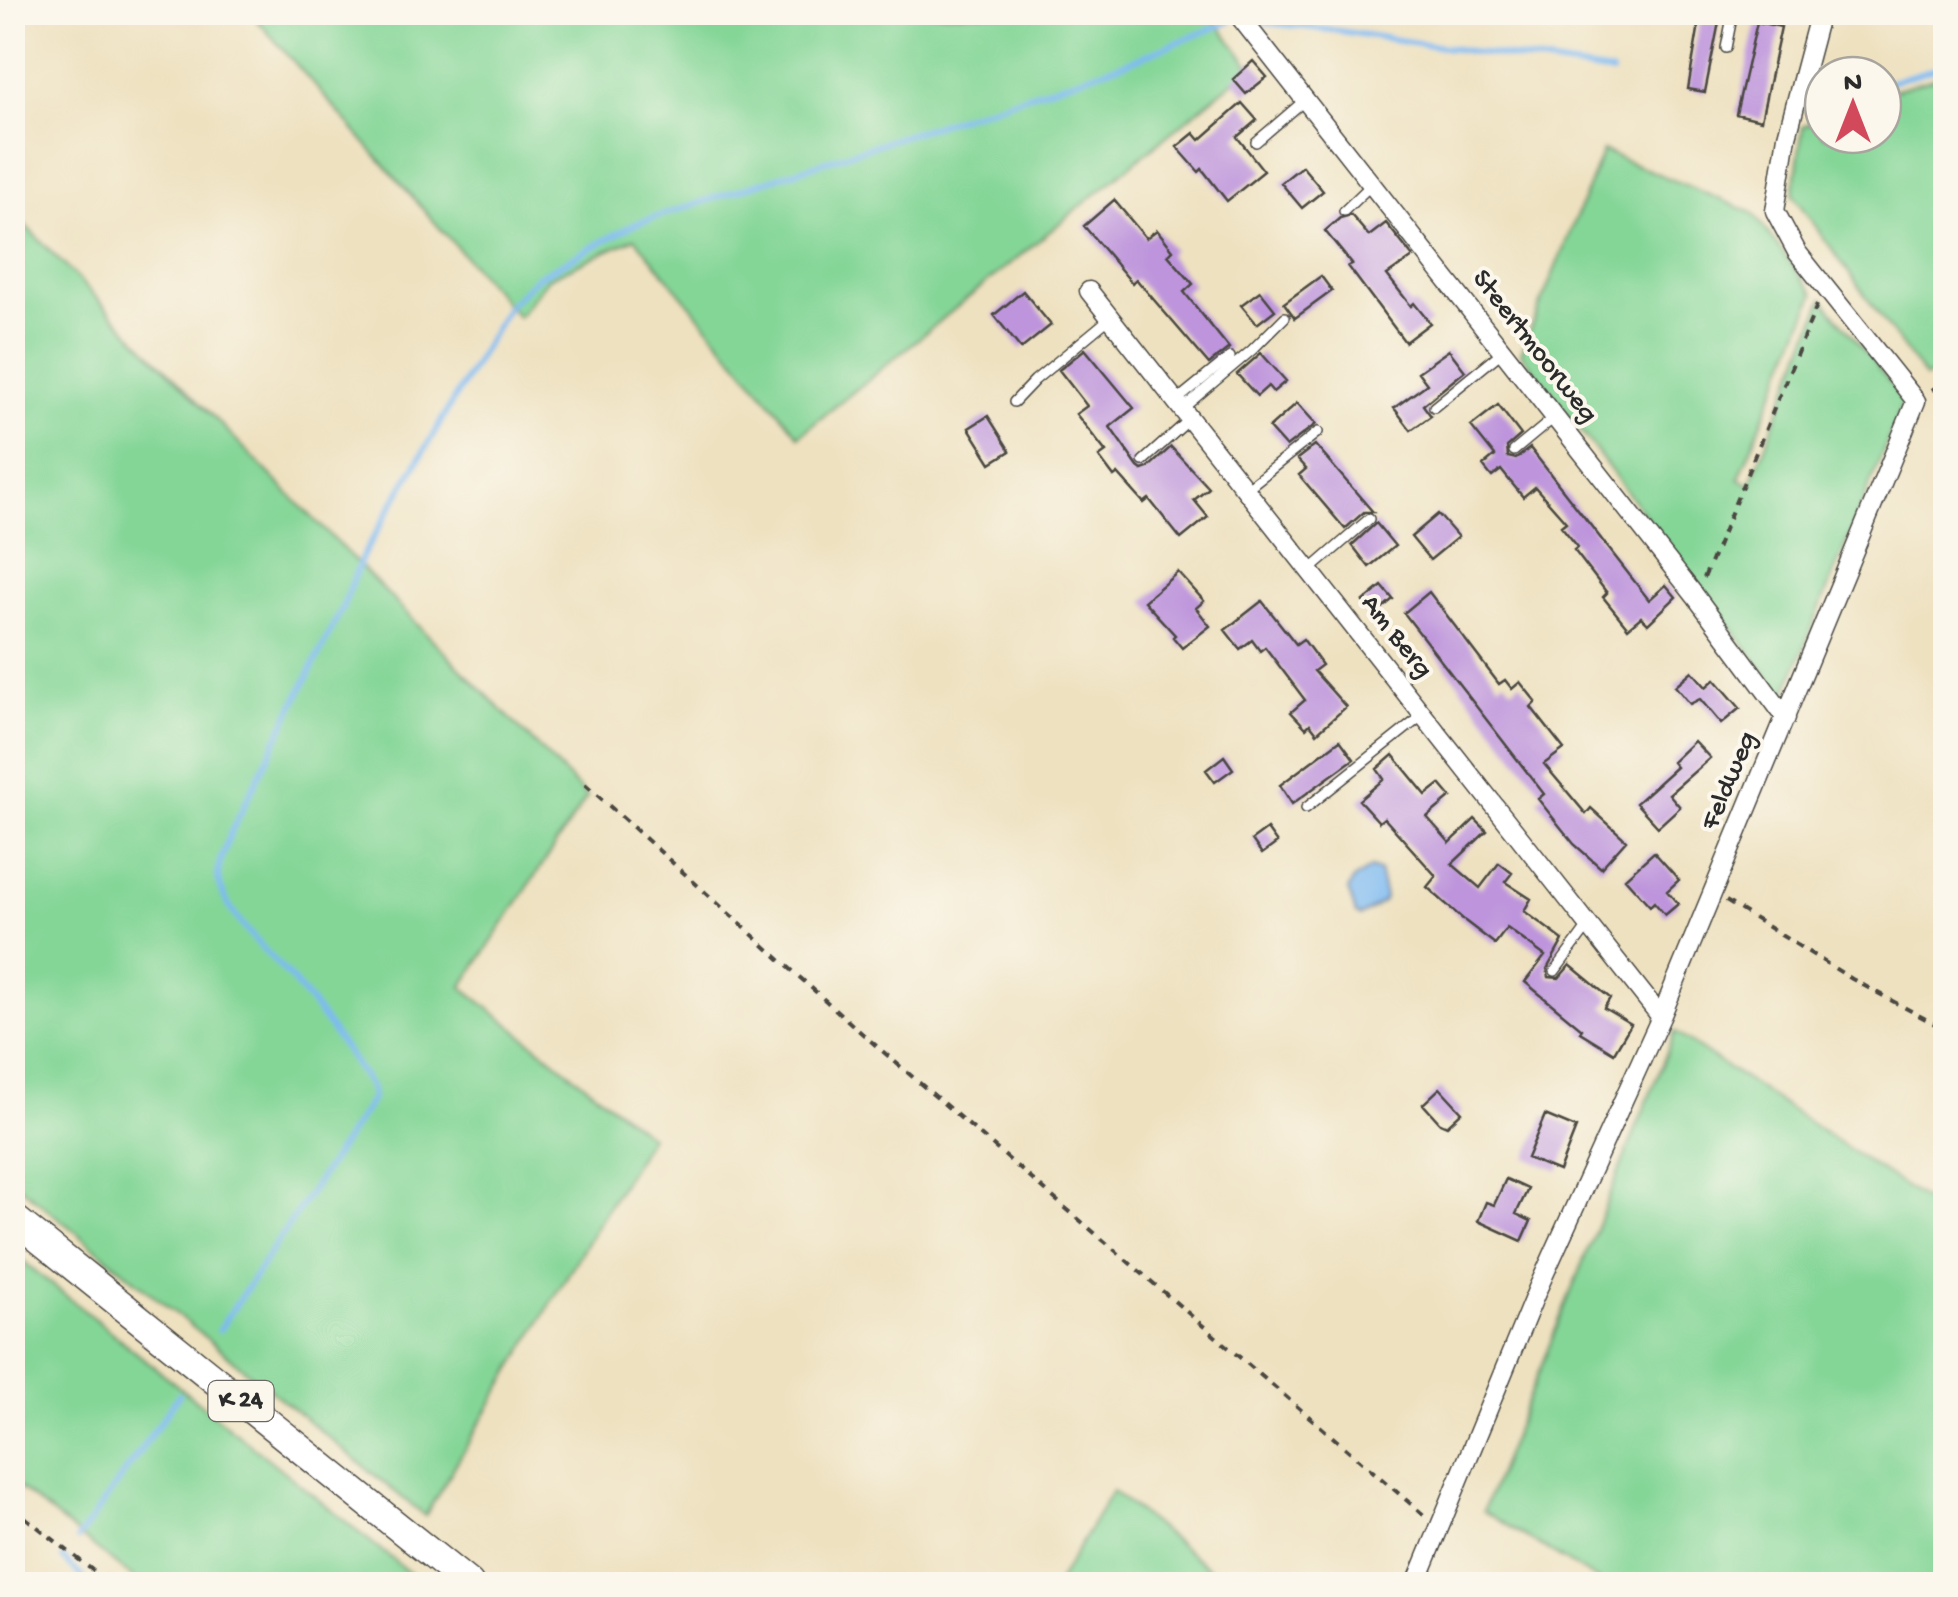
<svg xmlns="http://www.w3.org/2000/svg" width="1958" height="1597" viewBox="0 0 1958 1597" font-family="'Gochi Hand',sans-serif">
<rect width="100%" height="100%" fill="#fbf7ec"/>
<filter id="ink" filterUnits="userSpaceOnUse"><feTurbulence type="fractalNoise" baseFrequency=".01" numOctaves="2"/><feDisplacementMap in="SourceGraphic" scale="20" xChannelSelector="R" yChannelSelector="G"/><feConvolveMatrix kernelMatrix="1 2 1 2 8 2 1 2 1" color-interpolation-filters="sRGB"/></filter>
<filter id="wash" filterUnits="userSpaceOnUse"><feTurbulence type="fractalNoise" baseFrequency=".0048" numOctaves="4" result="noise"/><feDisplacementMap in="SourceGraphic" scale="40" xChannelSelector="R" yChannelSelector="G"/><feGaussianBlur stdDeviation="2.25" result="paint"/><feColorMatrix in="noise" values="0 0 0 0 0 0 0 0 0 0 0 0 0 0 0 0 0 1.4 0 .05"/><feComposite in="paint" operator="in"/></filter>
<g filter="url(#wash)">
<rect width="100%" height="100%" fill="#eee1c0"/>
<path fill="#84d697" stroke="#588061" stroke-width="2.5" d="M251,13h958l42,54 -452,369 -164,-198 -87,40 -30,39z
M1945,75v294l-20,9 -132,-183 10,-69 20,-8v17h60v-42z
M1603,151l150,62 61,81 -75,184 11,7 73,-186 81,101 -120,297 -263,-344z
M12,212l575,585 -125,190 188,149 -225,380 -412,-335z
M1675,1032l270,182v370h-341l-121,-73z
M13,1253l410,331h-282l-128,-101z
M1112,1491l117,93h-172z"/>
<path fill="#7ebaf1" stroke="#54728e" stroke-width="2.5" d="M1371,868l8,3 6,26 -1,4 -23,15 -5,-2 -8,-24 5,-10z"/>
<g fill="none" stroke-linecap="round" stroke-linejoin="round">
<path stroke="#7ebaf1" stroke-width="6" d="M1253,21l87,10 272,42
M1883,84l63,-19
M1810,107l13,-4
M219,1330l153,-231 -1,-10c-22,-35 -47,-70 -73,-102 -23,-29 -78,-74 -80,-113 0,-11 8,-27 11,-38l114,-230 18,-47 147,-253 29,-29 98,-53 490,-161 104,-41
M78,1539l101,-144
M63,1558l26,26"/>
</g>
<g id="blocks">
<path fill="#be95dc" d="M1700,18l19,4 -14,70 -17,-3z
M1757,22l24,5 -20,93 -25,-6z
M1253,61l14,16 -21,17 -13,-15z
M1242,103l15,17 -20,17 27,34 -37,30 -25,-32 -3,3 -22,-25 17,-14 6,7z
M1302,166l21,25 -21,17 -21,-25z
M1114,200l32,38 11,-8 16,20 -5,5 25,29 -9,8 45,56 -20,16 -73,-85 -4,4 -48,-57z
M1351,215l18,21 17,-13 27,34 -26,18 24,31 3,-3 16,20 -25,19 -57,-76 4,-2 -27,-33 15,-13z
M1321,276l11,15 -37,27 -11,-15z
M1023,291l28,34 -30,24 -27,-34z
M1260,291l15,19 -18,14 -16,-19z
M1085,349l49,59 -24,19 28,40 4,3 6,-2 23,-21 38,41 -15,12 14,17 -27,22 -32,-40 -5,4 -26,-29 -4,3 -15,-20 7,-5 -30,-38 11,-8 -28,-36z
M1449,350l16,21 -42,34 8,11 -20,14 -17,-22 33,-24 -9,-12z
M1261,353l25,28 -13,11 -5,-6 -11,10 -20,-22z
M1297,403l19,21 -30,23 -17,-19z
M1498,405l23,30 -14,12 1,10 8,2 14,-11 119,152 17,-15 10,12 -28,27 -7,-7 -13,11 -25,-31 4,-4 -33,-43 4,-3 -17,-21 5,-4 -31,-35 -12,10 -22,-27 -9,7 -9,-11 12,-10 -24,-30z
M988,416l22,35 -19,12 -22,-35z
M1315,445l58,67h-9l-19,17 -46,-54 7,-6 -9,-10z
M1438,514l20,23 -28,23 -19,-23z
M1376,523l19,23 -26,21 -17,-22z
M1178,572l26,29 -8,7 14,18 -28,22 -9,-11 2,-2 -31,-34z
M1382,586l11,13 -19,16 -11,-13z
M1429,592l70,92 6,-4 7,9 8,-7 16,20 -5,5 33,42 -20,15 42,50 5,-6 35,32 -25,28 -27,-24 -36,-45 6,-5 -140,-181z
M1262,601l34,43 7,-5 19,26 -8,6 32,36 -29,26 -7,-9 -4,4 -15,-16 14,-12 -40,-53 -5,4 -8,-11 -12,9 -15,-19z
M1692,671l14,16 9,-8 25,29 -19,16 -21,-25 -10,5 -15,-18z
M1340,740l14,19 -62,45 -12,-19z
M1694,741l16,17 -41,36 11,13 -22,20 -22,-24 40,-36 -4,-5z
M1393,755l33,40 14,-11 11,13 -24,20 23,26 25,-24 12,12 -35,33 28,24 19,-25 13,10 -7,9 26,17 -7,12 39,29 -16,29 2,8 10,1 11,-13 40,33 -6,10 27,16 -17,29 -34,-21 2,-3 -57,-47 20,-26 -38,-28 -12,16 -30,-23 -38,-34 9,-11 -52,-58 -5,4 -20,-22 25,-21 -7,-10z
M1224,756l9,13 -18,13 -9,-12z
M1267,829l10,14 -15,11 -10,-14z
M1654,852l25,28 -12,11 11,13 -13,11 -11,-13 -4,4 -25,-28z
M1440,1088l22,24 -15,14 -7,-3 -17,-19z
M1545,1115l31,13 -17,43 -32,-13z
M1506,1179l22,10 -12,25 15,7 -9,20 -44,-20 8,-19 8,3z"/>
</g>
</g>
<g filter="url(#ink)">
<use href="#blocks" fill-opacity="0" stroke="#484641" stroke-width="2.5"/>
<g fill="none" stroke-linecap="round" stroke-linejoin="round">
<defs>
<path id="lane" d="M1726,48l7,-36
M1256,142l49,-42
M1344,211l27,-26
M1176,401l54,-44
M1014,402l21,-22 75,-62
M1434,407l69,-56
M1182,409l70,-59 33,-33
M1514,451l41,-34
M1143,461l47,-42
M1245,490l73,-58
M1309,571l60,-52
M1306,808l117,-93
M1555,971l34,-46"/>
<path id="street" d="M1236,12l460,585 90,121
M1089,291l572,726
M1416,1584l122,-296 123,-271 255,-616 -119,-149 -22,-41 12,-75 33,-124"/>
<path id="primary" d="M12,1217l457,367"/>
</defs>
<use href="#lane" stroke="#484641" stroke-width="12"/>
<use href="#street" stroke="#484641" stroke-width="21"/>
<use href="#primary" stroke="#484641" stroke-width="31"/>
<path stroke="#484641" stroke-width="4" stroke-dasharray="8 8" stroke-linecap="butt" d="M1932,390l14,-10
M1704,578l113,-273
M585,784l281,253 559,479
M1726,901l126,78 94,51
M12,1507l98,77"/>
<use href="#lane" stroke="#fff" stroke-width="9"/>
<use href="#street" stroke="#fff" stroke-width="18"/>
<use href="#primary" stroke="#fff" stroke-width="28"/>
</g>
</g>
<g text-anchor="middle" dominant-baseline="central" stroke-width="8" stroke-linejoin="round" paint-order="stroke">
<rect fill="#fbf7ec" stroke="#696865" stroke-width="2.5" x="208.5" y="1381" width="65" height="40" rx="8"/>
<g font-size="25" font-weight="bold" fill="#2b2b2b">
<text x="241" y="1401">K 24</text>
</g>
<g font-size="28" fill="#2b2b2b" stroke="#fbf7ec">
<text transform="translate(1534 347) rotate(52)">Steertmoorweg</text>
<text transform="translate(1396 637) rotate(52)">Am Berg</text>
<text transform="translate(1730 781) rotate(-67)">Feldweg</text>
</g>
</g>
<rect width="1958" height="1597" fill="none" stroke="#fbf7ec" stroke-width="50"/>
<g transform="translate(1853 105)"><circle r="48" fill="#fbf7ec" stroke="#a8a59f" stroke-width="2.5"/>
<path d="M0-8L18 38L0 25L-18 38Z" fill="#d1495b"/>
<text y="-15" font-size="28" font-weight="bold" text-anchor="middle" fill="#2b2b2b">N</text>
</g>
</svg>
